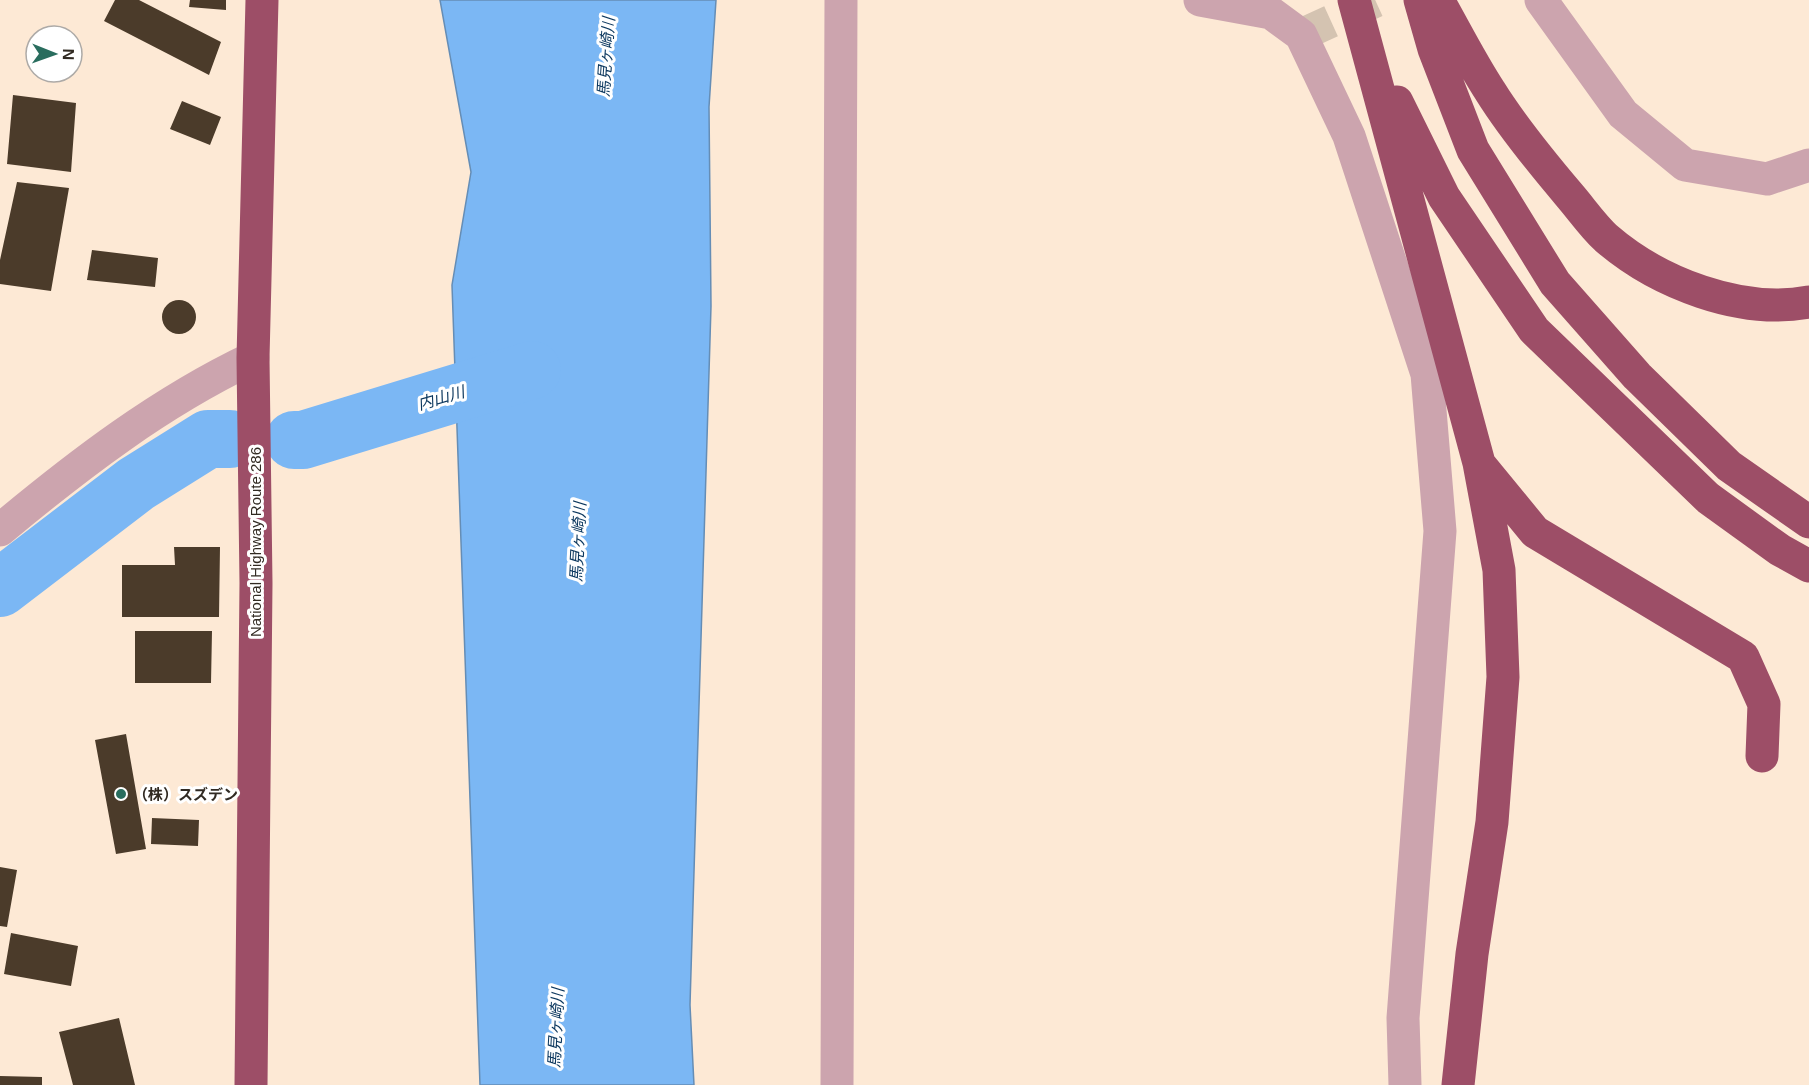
<svg xmlns="http://www.w3.org/2000/svg" width="1809" height="1085" viewBox="0 0 1809 1085" font-family="Arial,'Noto Sans JP',sans-serif">
<rect width="100%" height="100%" fill="#fde9d5"/>
<path fill="#7bb7f4" stroke="#658db5" stroke-width="1.5" d="M440,0h276l-7,107 2,199 -21,699 4,80h-214l-28,-800 19,-113z"/>
<g fill="none" stroke-linecap="round" stroke-linejoin="round">
<path stroke="#7bb7f4" stroke-width="58" d="M294,440h9l229,-70
M0,588l136,-104 72,-45h22"/>
</g>
<path fill="#4b3b2a" d="M115,0h24l82,42 -12,33 -105,-54z
M190,0h36v10l-37,-3z
M13,95l63,8 -5,69 -64,-8z
M182,101l39,16 -11,28 -40,-16z
M17,182l52,6 -18,103 -51,-7v-24z
M92,250l66,8 -3,29 -68,-7z
M162 317a17 17 0 1 1 34 0a17 17 0 1 1-34 0Z
M174,547h46l-1,70h-97v-52h53z
M135,631h77l-1,52h-76z
M126,734l20,115 -30,5 -21,-114z
M152,818l47,2 -1,26 -47,-2z
M0,867l17,3 -10,57 -7,-1z
M11,933l67,13 -7,40 -67,-12z
M119,1018l16,67h-62l-14,-53z
M0,1076l42,1v8h-42z"/>
<g fill="none" stroke-linecap="round" stroke-linejoin="round">
<path stroke="#d4c3b1" stroke-width="33" stroke-dasharray="33 16" stroke-linecap="butt" d="M1301,35l77,-35"/>
<path stroke="#cca4ae" stroke-width="33" d="M1200,0l71,13 30,22 48,101 78,238 13,157 -37,487 2,67
M1541,0l82,114 62,51 82,14 42,-14
M0,530c78,-65 160,-128 253,-172
M837,1085l4,-1085"/>
<path stroke="#9d4e67" stroke-width="33" d="M1354,0l125,463 20,107 4,107 -11,145 -20,132 -14,131
M1420,0l14,49 39,101 82,133 82,93 92,90 80,56
M1438,0c17,30 33,62 52,91 23,37 52,72 80,105 12,14 23,30 36,42 52,45 135,77 203,64
M1397,102l47,95 90,133 174,168 72,52 29,16
M1480,465l55,67 208,125 21,47 -2,52
M251,1085l5,-502 -3,-225 9,-358"/>
</g>
<circle fill="#296d5e" stroke="#fff" stroke-width="2" cx="121" cy="794" r="6"/>
<g text-anchor="middle" dominant-baseline="central" stroke-width="6" stroke-linejoin="round" paint-order="stroke">
<g font-size="15" fill="#312a22" stroke="#fff">
<text transform="translate(255 542) rotate(-90)">National Highway Route 286</text>
</g>
<g font-size="15" font-weight="bold" fill="#312a22" stroke="#fff" text-anchor="start">
<text x="133" y="794">（株）スズデン</text>
</g>
<g font-size="16" font-style="italic" fill="#0a365d" stroke="#fff">
<text transform="translate(606 57) rotate(-86)">馬見ヶ崎川</text>
<text transform="translate(441 398) rotate(-16)">内山川</text>
<text transform="translate(578 542) rotate(-87)">馬見ヶ崎川</text>
<text transform="translate(556 1028) rotate(-87)">馬見ヶ崎川</text>
</g>
</g>
<g transform="translate(54 54) rotate(91)"><circle r="28" fill="#ffffff" stroke="#adaaa7" stroke-width="1.5"/>
<path d="M0-4.5L10 22L0 15L-10 22Z" fill="#296d5e"/>
<text y="-9" font-size="16" font-weight="bold" text-anchor="middle" fill="#312a22">N</text>
</g>
</svg>
